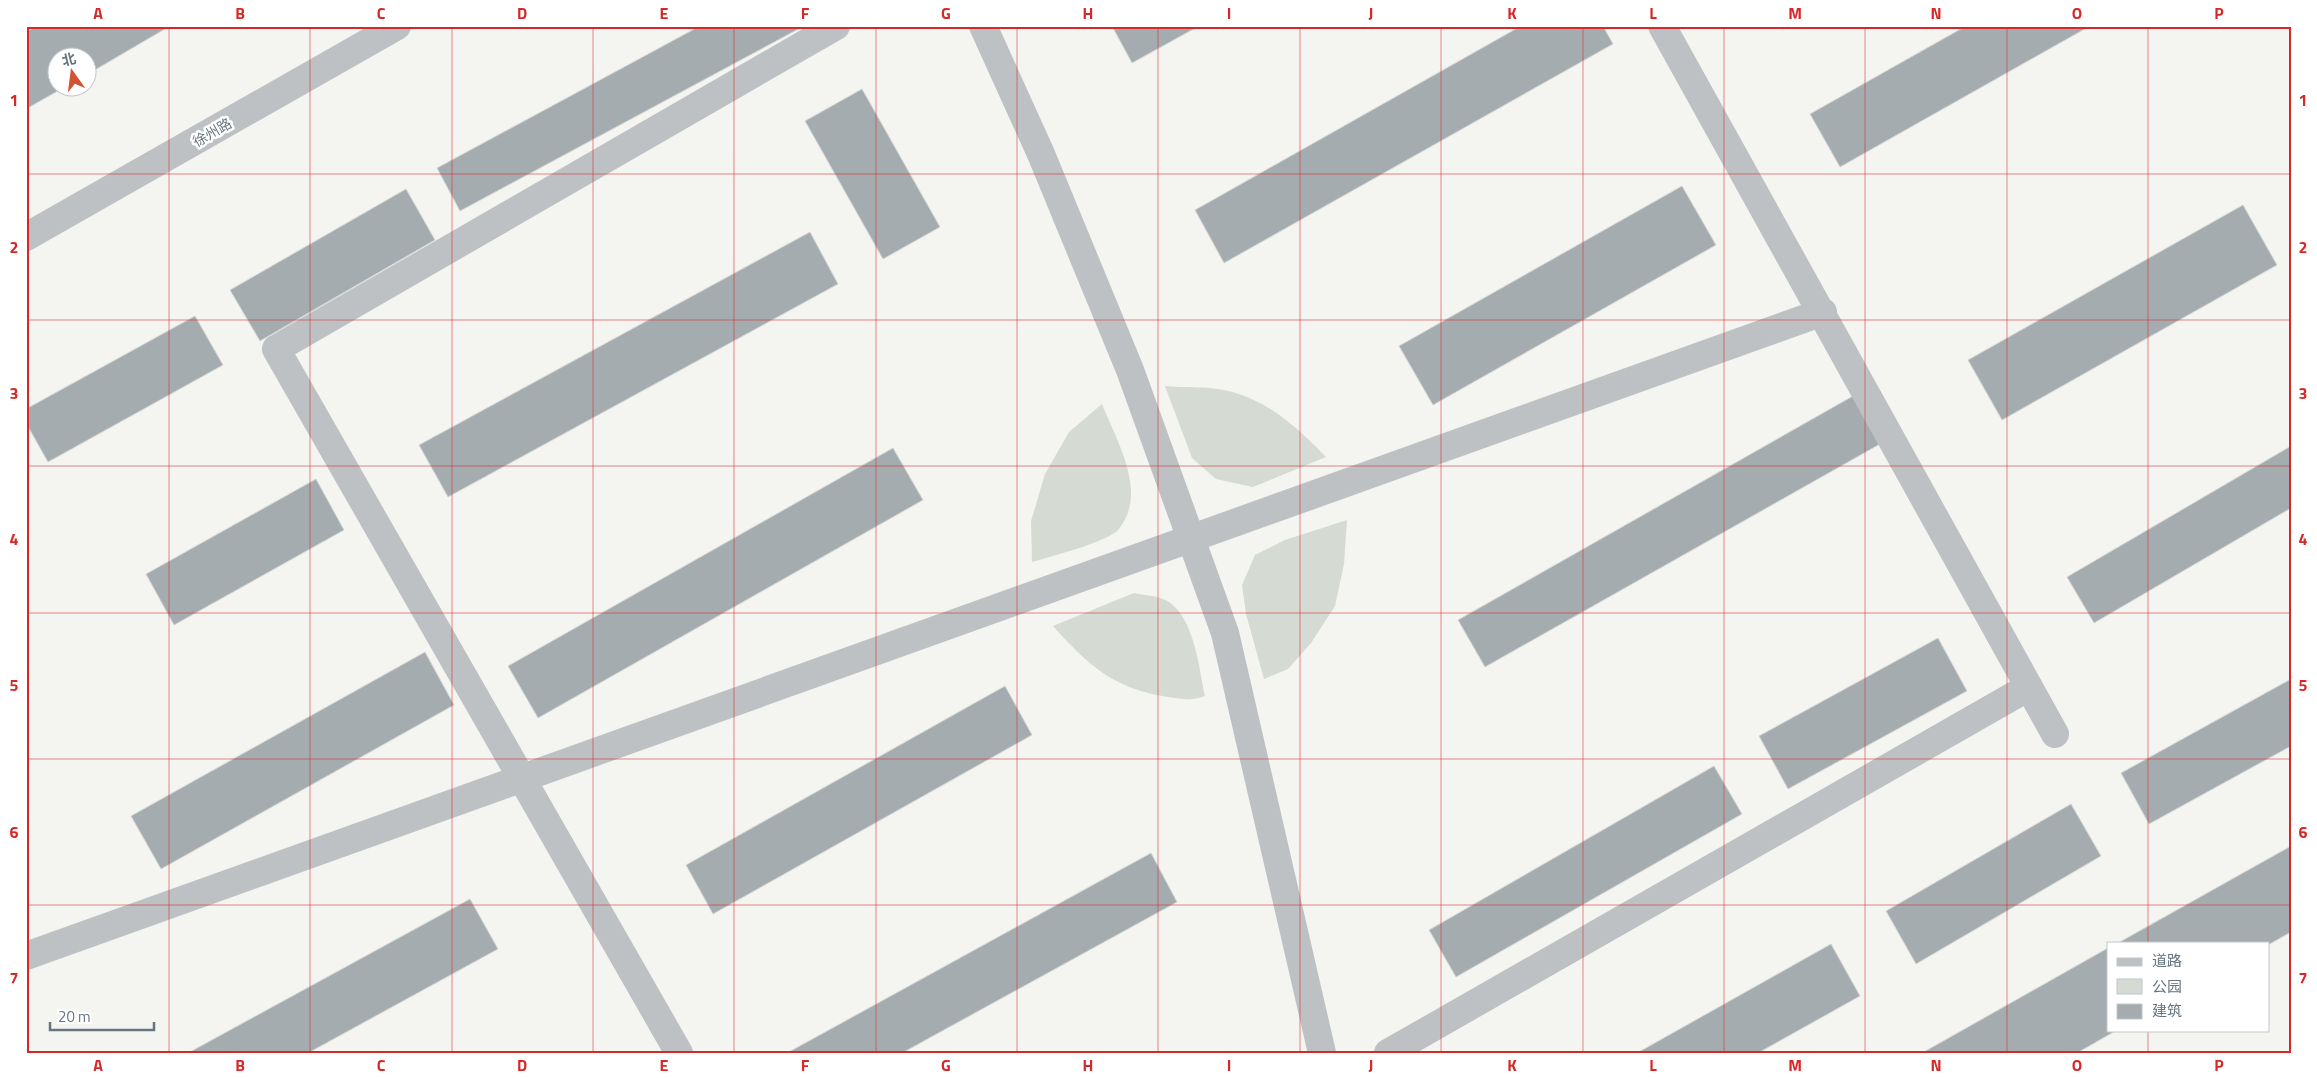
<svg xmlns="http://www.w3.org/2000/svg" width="2317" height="1079" viewBox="0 0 2317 1079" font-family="'Titillium Web','Noto Sans SC',sans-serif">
<rect width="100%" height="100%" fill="#f4f4f0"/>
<path fill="#d5dad2" d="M1165,386c19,2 40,0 59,4 43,9 73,37 102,67l-73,30 -37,-8 -24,-21z
M1102,404c15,38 47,89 16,126 -11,12 -69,27 -86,32l-1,-41 14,-47 24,-42z
M1347,520l-3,44 -9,42 -24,37 -23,26 -24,10 -18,-65 -4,-29 13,-30 30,-15z
M1134,593c8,2 18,2 26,5 33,9 39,69 45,98 -14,5 -23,3 -37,1 -54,-8 -80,-32 -115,-71z"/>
<path fill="#a4acb0" stroke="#d5d5d3" d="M37,26h133l-82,48v-16h-30v30h5l-37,21v-77z
M700,26h104l-344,185 -23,-43z
M1112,26h87l-67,37z
M1521,26h82l10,18 -389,219 -29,-53z
M1966,26h124l-250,141 -30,-53z
M862,89l78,138 -57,32 -78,-138z
M1682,186l34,59 -283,160 -34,-59z
M406,189l29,51 -175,101 -30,-51z
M2243,205l34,60 -275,155 -34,-60z
M810,232l28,52 -390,213 -29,-52z
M195,316l28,49 -175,97 -22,-39v-14z
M1853,396l27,48 -395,223 -27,-47z
M2291,446v62l-197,115 -27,-46z
M893,448l30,52 -385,218 -30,-52z
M316,479l28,51 -170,95 -28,-51z
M1938,638l29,53 -179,98 -29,-53z
M425,652l29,53 -293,164 -30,-53z
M2291,679v67l-142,78 -28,-51z
M1005,686l27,49 -319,179 -27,-49z
M1714,766l28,48 -286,163 -27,-47z
M2071,804l30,52 -185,108 -30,-53z
M2291,846v86l-23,13v-2h-150z
M1151,853l26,49 -275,151h-115z
M470,899l28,50 -190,104h-120z
M1831,944l29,52 -102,57h-121z
M2108,948v82h9l-40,23h-155z"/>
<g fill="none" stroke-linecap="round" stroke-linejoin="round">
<path stroke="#bdc1c4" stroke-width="28" d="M983,26l58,128 89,216 95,263 97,420
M1662,26l393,708
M26,237l371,-211
M26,956l1797,-644
M679,1053l-403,-704 560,-323
M1388,1053l641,-366"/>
</g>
<path fill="none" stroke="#d62828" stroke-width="1" stroke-opacity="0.55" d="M169,26v1027M310,26v1027M452,26v1027M593,26v1027M734,26v1027M876,26v1027M1017,26v1027M1158,26v1027M1300,26v1027M1441,26v1027M1583,26v1027M1724,26v1027M1865,26v1027M2007,26v1027M2148,26v917M26,174h2265M26,320h2265M26,466h2265M26,613h2265M26,759h2265M26,905h2265M2148,1030v23"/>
<g text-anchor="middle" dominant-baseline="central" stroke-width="5" stroke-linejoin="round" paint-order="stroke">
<g font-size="14" fill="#65747e" stroke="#fff">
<text transform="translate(212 132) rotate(-30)">徐州路</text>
</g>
</g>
<rect width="2317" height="1079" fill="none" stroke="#ffffff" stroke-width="55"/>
<rect x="2107" y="942" width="162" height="90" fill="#ffffff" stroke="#c1c7cb"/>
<rect x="2117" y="958" width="25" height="8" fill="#bdc1c4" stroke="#c1c7cb"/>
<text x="2152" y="966" font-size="15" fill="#65747e">道路</text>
<rect x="2117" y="979" width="25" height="15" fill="#d5dad2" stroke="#c1c7cb"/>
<text x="2152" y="992" font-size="15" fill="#65747e">公园</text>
<rect x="2117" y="1004" width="25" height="15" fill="#a4acb0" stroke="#c1c7cb"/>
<text x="2152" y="1016" font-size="15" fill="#65747e">建筑</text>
<g transform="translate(72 72) rotate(346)"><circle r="24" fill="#ffffff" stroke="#c1c7cb"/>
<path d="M0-4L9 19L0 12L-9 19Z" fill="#d25332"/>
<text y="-8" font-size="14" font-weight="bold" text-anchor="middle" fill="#65747e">北</text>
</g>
<path d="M50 1022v8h104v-8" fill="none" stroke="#65747e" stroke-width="2.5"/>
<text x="58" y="1022" font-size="15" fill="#65747e" stroke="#ffffff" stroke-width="4" paint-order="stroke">20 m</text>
<rect x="28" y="28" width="2262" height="1024" fill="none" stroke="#d62828" stroke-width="2"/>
<g font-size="16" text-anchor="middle" font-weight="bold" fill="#d62828">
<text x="98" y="19">A</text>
<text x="240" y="19">B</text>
<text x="381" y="19">C</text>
<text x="522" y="19">D</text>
<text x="664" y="19">E</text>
<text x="805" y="19">F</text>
<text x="946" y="19">G</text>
<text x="1088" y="19">H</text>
<text x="1229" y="19">I</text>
<text x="1371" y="19">J</text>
<text x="1512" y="19">K</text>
<text x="1653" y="19">L</text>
<text x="1795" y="19">M</text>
<text x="1936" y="19">N</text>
<text x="2077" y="19">O</text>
<text x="2219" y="19">P</text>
<text x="14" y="106">1</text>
<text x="2303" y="106">1</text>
<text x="14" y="253">2</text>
<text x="2303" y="253">2</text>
<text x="14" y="399">3</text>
<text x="2303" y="399">3</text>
<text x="14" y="545">4</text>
<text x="2303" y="545">4</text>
<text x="14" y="691">5</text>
<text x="2303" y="691">5</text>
<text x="14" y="838">6</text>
<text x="2303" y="838">6</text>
<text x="14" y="984">7</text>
<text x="2303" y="984">7</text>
<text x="98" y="1071">A</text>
<text x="240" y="1071">B</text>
<text x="381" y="1071">C</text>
<text x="522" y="1071">D</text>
<text x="664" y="1071">E</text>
<text x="805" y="1071">F</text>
<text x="946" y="1071">G</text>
<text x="1088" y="1071">H</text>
<text x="1229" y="1071">I</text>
<text x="1371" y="1071">J</text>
<text x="1512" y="1071">K</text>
<text x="1653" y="1071">L</text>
<text x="1795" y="1071">M</text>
<text x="1936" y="1071">N</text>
<text x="2077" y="1071">O</text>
<text x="2219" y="1071">P</text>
</g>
</svg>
